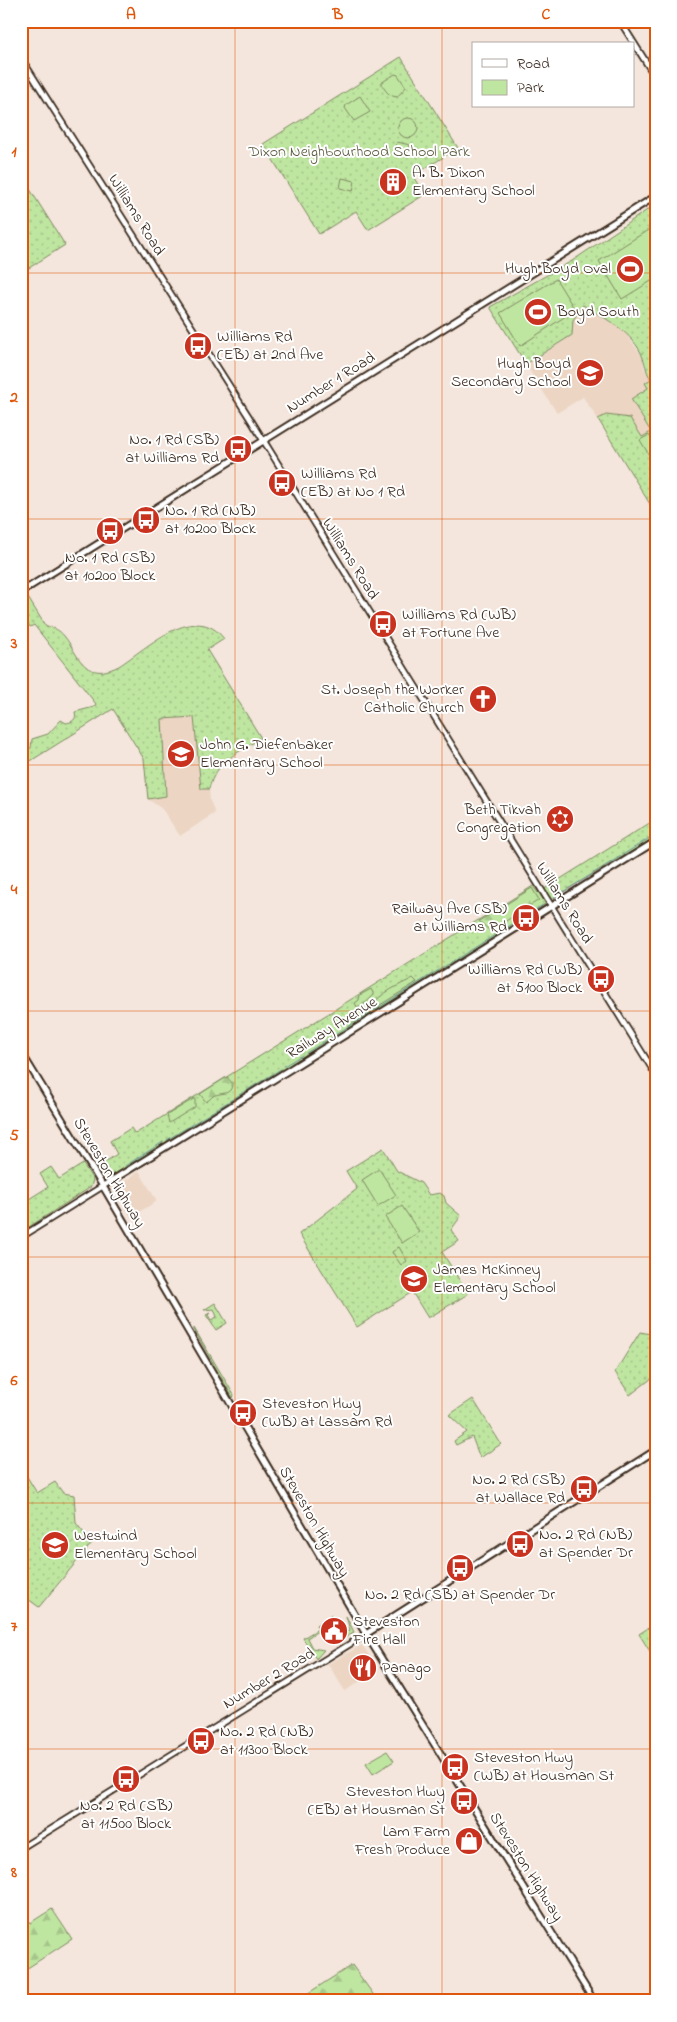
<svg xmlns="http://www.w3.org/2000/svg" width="677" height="2022" viewBox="0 0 677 2022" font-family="'Indie Flower',sans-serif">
<defs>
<pattern id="green-dots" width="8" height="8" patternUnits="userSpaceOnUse" patternTransform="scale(1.25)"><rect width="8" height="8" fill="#bfe6a1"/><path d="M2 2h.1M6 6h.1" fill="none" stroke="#a5c58a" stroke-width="1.8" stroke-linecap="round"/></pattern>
<pattern id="forest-firs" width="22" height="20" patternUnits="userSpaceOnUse" patternTransform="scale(1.25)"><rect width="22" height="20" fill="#bfe6a1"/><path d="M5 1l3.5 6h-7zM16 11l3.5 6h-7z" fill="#a5c58a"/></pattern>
</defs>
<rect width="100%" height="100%" fill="#f4e6dc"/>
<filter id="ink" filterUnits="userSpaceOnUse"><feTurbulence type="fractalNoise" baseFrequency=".02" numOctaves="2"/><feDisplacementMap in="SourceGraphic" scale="10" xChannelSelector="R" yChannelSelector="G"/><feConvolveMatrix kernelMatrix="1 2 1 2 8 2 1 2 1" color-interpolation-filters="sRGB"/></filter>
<g filter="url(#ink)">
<path fill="#ecd5c3" d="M583,304l42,28 18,26 1,10 7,11 -3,9 -17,11 20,33 -9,5 -36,-22 -8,4 -15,-22 -26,16 -31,-48 46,-30 1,-15z
M194,717l7,72h8l1,12 5,12 -35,23 -18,-27 -14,-10 18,-4 -4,-76z
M139,1171l18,30 -26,16 -17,-28z
M362,1645l17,24 -34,22 -17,-27z"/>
<path fill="url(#green-dots)" stroke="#7d8860" d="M401,57l57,91 -45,28 11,19 -56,35 -12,-19 -37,23 -56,-90z
M21,175l44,70 -44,28z
M656,204v310l-58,-95 8,-4 24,3 12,19 9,-5 -20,-33 17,-11 -3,-5 6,-4c-5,-7 -5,-13 -8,-21 -9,-26 -39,-40 -60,-53l-10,15 -1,15 -46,29 -36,-57 82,-46z
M27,596l19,31c32,-1 25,63 73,39 28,-18 77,-66 105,-27l-17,11 54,88c-22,14 -46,24 -52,51h-8l-7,-72 -32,2 4,77 -18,3 -4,-40 -31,-50 -92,58v-16l10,-3 1,-9 16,-5 13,-14 5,3c7,-1 11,-4 9,-11l19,-5 2,-3 -62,-79 -4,2 -9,-14v-14z
M656,819v18l-100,59 -30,22 -416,259 -6,-3 -5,-8 18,-12 -7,-13 21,-13 4,6 398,-248 5,7z
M383,1148l14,23 24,12 8,12 11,-2 4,3 2,7 15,13 -10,14 8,11 -17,11 26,42 -40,24 -16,-26 -55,35 -58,-93 58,-45 -11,-18z
M83,1164l10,16 -2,7 -70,45v-28l27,-17 -8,-13 11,-7 8,12z
M215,1303l12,20 -11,7 -10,-15 4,-2 -2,2 3,5 6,-3 -3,-8 -10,1z
M194,1328l40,67 -1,3 -39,-68z
M640,1332l11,2 5,22v19l-26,20 -15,-23z
M473,1399l28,45 -21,14 -8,-21 -16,8 -2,-4 13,-9 -18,-17z
M21,1467l16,26 18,-11 8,11 11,2 2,28 16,20 -53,64 -18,-13z
M331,1615l-6,12 -3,-1 -1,3 -14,9 5,10 12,2 -8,9 -13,-21 15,-9 -2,-4z
M346,1616l8,16 -17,11 13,-13z
M656,1623v38l-17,-27z"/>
<path fill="url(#forest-firs)" stroke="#7d8860" d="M532,888l7,12 -49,31 -11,-10z
M413,978l4,4 -45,28c1,-15 29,-25 41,-32z
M371,989l3,6 -13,12h-4l-2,-4 4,-3 1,-5z
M227,1077l5,6c0,13 -11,9 -19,13 -2,2 -4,4 -7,6l-6,-8z
M195,1098v9l-26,16 -2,-8z
M21,1909l9,14 22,-14 20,30 -46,30 -5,-8z
M352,1965l26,36h-82z"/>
<path fill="#bfe6a1" stroke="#7d8860" d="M395,74l3,1 8,12 -9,10c-9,-1 -12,-7 -16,-14z
M360,96l10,16 -16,9 -9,-13 1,-3z
M398 128a10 10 0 1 1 20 0a10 10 0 1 1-20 0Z
M397,142l13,3 -1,8 -14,-3z
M342,178l13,3 -2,10 -13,-3z
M656,225v53l-34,21 -23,-38z
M556,279l19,31 -55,36 -20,-33z
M649,435l7,11 -2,17 -14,-23z
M379,1169l17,26 -18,11 -16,-26z
M402,1206l17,26 -17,11 -17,-26z
M399,1247l8,14 -6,4 -9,-13z
M387,1751l7,10 -21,13 -7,-11z"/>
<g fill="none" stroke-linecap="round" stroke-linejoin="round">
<path stroke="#6a9298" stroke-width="1" d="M554,898l102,-64
M306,1053l237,-148
M284,1066l18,-11
M167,1140l114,-71
M125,1166l38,-24"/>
<defs>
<path id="tertiary" d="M620,21l36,57
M21,58l228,359 407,658
M21,1237l82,-51
M21,1848l345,-214"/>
<path id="secondary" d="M21,592l635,-396
M21,1052l86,141 256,436 231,372
M103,1186l553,-345
M366,1634l290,-184"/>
</defs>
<use href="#tertiary" stroke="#3b2a1e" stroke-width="8"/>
<use href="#secondary" stroke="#3b2a1e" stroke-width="9"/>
<use href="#tertiary" stroke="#fff" stroke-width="4.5"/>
<use href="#secondary" stroke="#fff" stroke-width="5"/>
</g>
</g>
<path fill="none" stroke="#df570d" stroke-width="1" stroke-opacity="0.55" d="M235,21v1980M442,21v1980M21,273h635M21,519h635M21,765h635M21,1011h635M21,1257h635M21,1503h635M21,1749h635"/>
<defs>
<symbol id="building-disc" viewBox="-11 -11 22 22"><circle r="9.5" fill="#c8321e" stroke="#fff"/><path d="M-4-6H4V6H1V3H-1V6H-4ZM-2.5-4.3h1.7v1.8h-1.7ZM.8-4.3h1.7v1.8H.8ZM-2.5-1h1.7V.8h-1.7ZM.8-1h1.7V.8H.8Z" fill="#fff"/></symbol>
<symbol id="stadium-disc" viewBox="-11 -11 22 22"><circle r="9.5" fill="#c8321e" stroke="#fff"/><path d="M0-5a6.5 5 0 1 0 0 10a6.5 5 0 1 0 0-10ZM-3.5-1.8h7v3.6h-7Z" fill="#fff"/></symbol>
<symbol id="bus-disc" viewBox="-11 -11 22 22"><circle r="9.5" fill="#c8321e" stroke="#fff"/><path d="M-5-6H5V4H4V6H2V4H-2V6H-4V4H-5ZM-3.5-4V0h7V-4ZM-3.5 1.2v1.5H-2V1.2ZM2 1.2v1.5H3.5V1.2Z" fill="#fff"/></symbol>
<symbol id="school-disc" viewBox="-11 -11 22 22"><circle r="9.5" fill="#c8321e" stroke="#fff"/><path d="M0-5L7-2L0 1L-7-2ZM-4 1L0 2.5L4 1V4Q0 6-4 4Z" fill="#fff"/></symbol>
<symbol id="church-disc" viewBox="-11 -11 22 22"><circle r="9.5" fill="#c8321e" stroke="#fff"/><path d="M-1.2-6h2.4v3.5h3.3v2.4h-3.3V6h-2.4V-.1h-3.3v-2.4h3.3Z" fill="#fff"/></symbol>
<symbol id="synagogue-disc" viewBox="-11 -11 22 22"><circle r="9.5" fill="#c8321e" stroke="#fff"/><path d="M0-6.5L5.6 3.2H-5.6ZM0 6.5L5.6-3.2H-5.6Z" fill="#fff"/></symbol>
<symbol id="civic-disc" viewBox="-11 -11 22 22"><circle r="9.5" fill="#c8321e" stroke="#fff"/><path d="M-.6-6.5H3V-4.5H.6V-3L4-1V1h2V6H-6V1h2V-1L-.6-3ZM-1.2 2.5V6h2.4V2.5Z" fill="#fff"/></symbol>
<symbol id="restaurant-disc" viewBox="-11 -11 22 22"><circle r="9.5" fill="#c8321e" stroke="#fff"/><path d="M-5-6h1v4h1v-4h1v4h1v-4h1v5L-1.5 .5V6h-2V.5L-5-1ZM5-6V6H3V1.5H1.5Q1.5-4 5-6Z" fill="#fff"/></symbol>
<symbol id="shop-disc" viewBox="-11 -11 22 22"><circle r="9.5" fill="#c8321e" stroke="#fff"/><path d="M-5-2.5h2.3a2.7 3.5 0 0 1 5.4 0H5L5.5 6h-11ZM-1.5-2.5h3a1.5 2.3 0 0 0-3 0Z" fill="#fff"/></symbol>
</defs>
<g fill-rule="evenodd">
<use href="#building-disc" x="377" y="166" width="32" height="32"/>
<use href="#stadium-disc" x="614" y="253" width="32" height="32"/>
<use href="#stadium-disc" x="522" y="296" width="32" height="32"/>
<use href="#bus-disc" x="182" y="330" width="32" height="32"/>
<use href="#school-disc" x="574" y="357" width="32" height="32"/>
<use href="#bus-disc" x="222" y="433" width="32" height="32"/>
<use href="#bus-disc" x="266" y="467" width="32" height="32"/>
<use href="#bus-disc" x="130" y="504" width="32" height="32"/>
<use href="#bus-disc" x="94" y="515" width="32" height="32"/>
<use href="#bus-disc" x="367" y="608" width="32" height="32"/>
<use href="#church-disc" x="467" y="683" width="32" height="32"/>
<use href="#school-disc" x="165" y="738" width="32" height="32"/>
<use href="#synagogue-disc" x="544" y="803" width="32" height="32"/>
<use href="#bus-disc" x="510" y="902" width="32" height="32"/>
<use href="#bus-disc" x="585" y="963" width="32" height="32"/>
<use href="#school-disc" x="398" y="1263" width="32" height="32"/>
<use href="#bus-disc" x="227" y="1397" width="32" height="32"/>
<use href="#bus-disc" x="568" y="1473" width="32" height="32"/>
<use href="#bus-disc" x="504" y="1528" width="32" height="32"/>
<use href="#school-disc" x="39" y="1529" width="32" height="32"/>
<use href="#bus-disc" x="444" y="1552" width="32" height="32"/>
<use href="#civic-disc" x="318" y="1615" width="32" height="32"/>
<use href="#restaurant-disc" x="347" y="1652" width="32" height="32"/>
<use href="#bus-disc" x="185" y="1725" width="32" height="32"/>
<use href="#bus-disc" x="439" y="1751" width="32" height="32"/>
<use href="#bus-disc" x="110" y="1763" width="32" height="32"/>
<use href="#bus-disc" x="448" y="1785" width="32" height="32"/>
<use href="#shop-disc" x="453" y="1825" width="32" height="32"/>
</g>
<g text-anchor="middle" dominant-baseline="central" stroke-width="4" stroke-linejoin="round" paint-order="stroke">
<g font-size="16" fill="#5c593f" stroke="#fff">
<text x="359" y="152">Dixon Neighbourhood School Park</text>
</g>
<g font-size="16" fill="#3b2a1e" stroke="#fff" text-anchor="start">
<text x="412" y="173">A. B. Dixon<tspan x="412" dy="18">Elementary School</tspan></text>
<text x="611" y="269" text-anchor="end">Hugh Boyd Oval</text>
<text x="557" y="312">Boyd South</text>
<text x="217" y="337">Williams Rd<tspan x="217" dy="18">(EB) at 2nd Ave</tspan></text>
<text x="571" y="364" text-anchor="end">Hugh Boyd<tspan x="571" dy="18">Secondary School</tspan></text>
<text x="219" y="440" text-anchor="end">No. 1 Rd (SB)<tspan x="219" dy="18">at Williams Rd</tspan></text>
<text x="301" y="474">Williams Rd<tspan x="301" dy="18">(EB) at No 1 Rd</tspan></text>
<text x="165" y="511">No. 1 Rd (NB)<tspan x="165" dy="18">at 10200 Block</tspan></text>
<text x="110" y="558" text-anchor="middle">No. 1 Rd (SB)<tspan x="110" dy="18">at 10200 Block</tspan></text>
<text x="402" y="615">Williams Rd (WB)<tspan x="402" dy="18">at Fortune Ave</tspan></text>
<text x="464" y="690" text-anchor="end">St. Joseph the Worker<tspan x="464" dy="18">Catholic Church</tspan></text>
<text x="200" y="745">John G. Diefenbaker<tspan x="200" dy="18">Elementary School</tspan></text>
<text x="541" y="810" text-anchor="end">Beth Tikvah<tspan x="541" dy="18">Congregation</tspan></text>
<text x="507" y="909" text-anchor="end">Railway Ave (SB)<tspan x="507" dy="18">at Williams Rd</tspan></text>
<text x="582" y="970" text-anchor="end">Williams Rd (WB)<tspan x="582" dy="18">at 5100 Block</tspan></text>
<text x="433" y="1270">James McKinney<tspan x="433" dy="18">Elementary School</tspan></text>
<text x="262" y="1404">Steveston Hwy<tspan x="262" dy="18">(WB) at Lassam Rd</tspan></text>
<text x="565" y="1480" text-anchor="end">No. 2 Rd (SB)<tspan x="565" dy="18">at Wallace Rd</tspan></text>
<text x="539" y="1535">No. 2 Rd (NB)<tspan x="539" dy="18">at Spender Dr</tspan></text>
<text x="74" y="1536">Westwind<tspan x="74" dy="18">Elementary School</tspan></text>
<text x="460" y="1595" text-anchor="middle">No. 2 Rd (SB) at Spender Dr</text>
<text x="353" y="1622">Steveston<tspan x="353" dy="18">Fire Hall</tspan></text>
<text x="382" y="1668">Panago</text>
<text x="220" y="1732">No. 2 Rd (NB)<tspan x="220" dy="18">at 11300 Block</tspan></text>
<text x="474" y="1758">Steveston Hwy<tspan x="474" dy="18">(WB) at Housman St</tspan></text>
<text x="445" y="1792" text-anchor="end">Steveston Hwy<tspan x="445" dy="18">(EB) at Housman St</tspan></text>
<text x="126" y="1806" text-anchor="middle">No. 2 Rd (SB)<tspan x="126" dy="18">at 11500 Block</tspan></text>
<text x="450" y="1832" text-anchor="end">Lam Farm<tspan x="450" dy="18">Fresh Produce</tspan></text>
</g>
<g font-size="16" fill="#3b2a1e" stroke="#fff">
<text transform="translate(136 215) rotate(58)">Williams Road</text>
<text transform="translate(331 383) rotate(-32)">Number 1 Road</text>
<text transform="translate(350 559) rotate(58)">Williams Road</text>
<text transform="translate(564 903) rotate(58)">Williams Road</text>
<text transform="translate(332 1028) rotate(-32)">Railway Avenue</text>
<text transform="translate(109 1173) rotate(59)">Steveston Highway</text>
<text transform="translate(314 1522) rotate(60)">Steveston Highway</text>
<text transform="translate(269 1679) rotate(-31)">Number 2 Road</text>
<text transform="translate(526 1867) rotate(58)">Steveston Highway</text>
</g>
</g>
<rect width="677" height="2022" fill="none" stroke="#fff" stroke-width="55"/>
<rect x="472" y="42" width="162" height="65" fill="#ffffff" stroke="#b1aaa5"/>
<rect x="482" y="59" width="25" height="8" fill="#ffffff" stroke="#b1aaa5"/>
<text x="517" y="68" font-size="15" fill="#3b2a1e">Road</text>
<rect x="482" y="80" width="25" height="15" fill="#bfe6a1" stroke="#b1aaa5"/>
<text x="517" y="92" font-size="15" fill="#3b2a1e">Park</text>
<rect x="28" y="28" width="622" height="1966" fill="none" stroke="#df570d" stroke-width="2"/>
<g font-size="16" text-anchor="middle" font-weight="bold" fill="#df570d">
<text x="131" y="19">A</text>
<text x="338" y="19">B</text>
<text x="546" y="19">C</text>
<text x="14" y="156">1</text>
<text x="14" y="402">2</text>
<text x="14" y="648">3</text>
<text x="14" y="894">4</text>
<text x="14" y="1140">5</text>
<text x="14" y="1385">6</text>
<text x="14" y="1631">7</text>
<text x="14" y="1877">8</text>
</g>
</svg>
